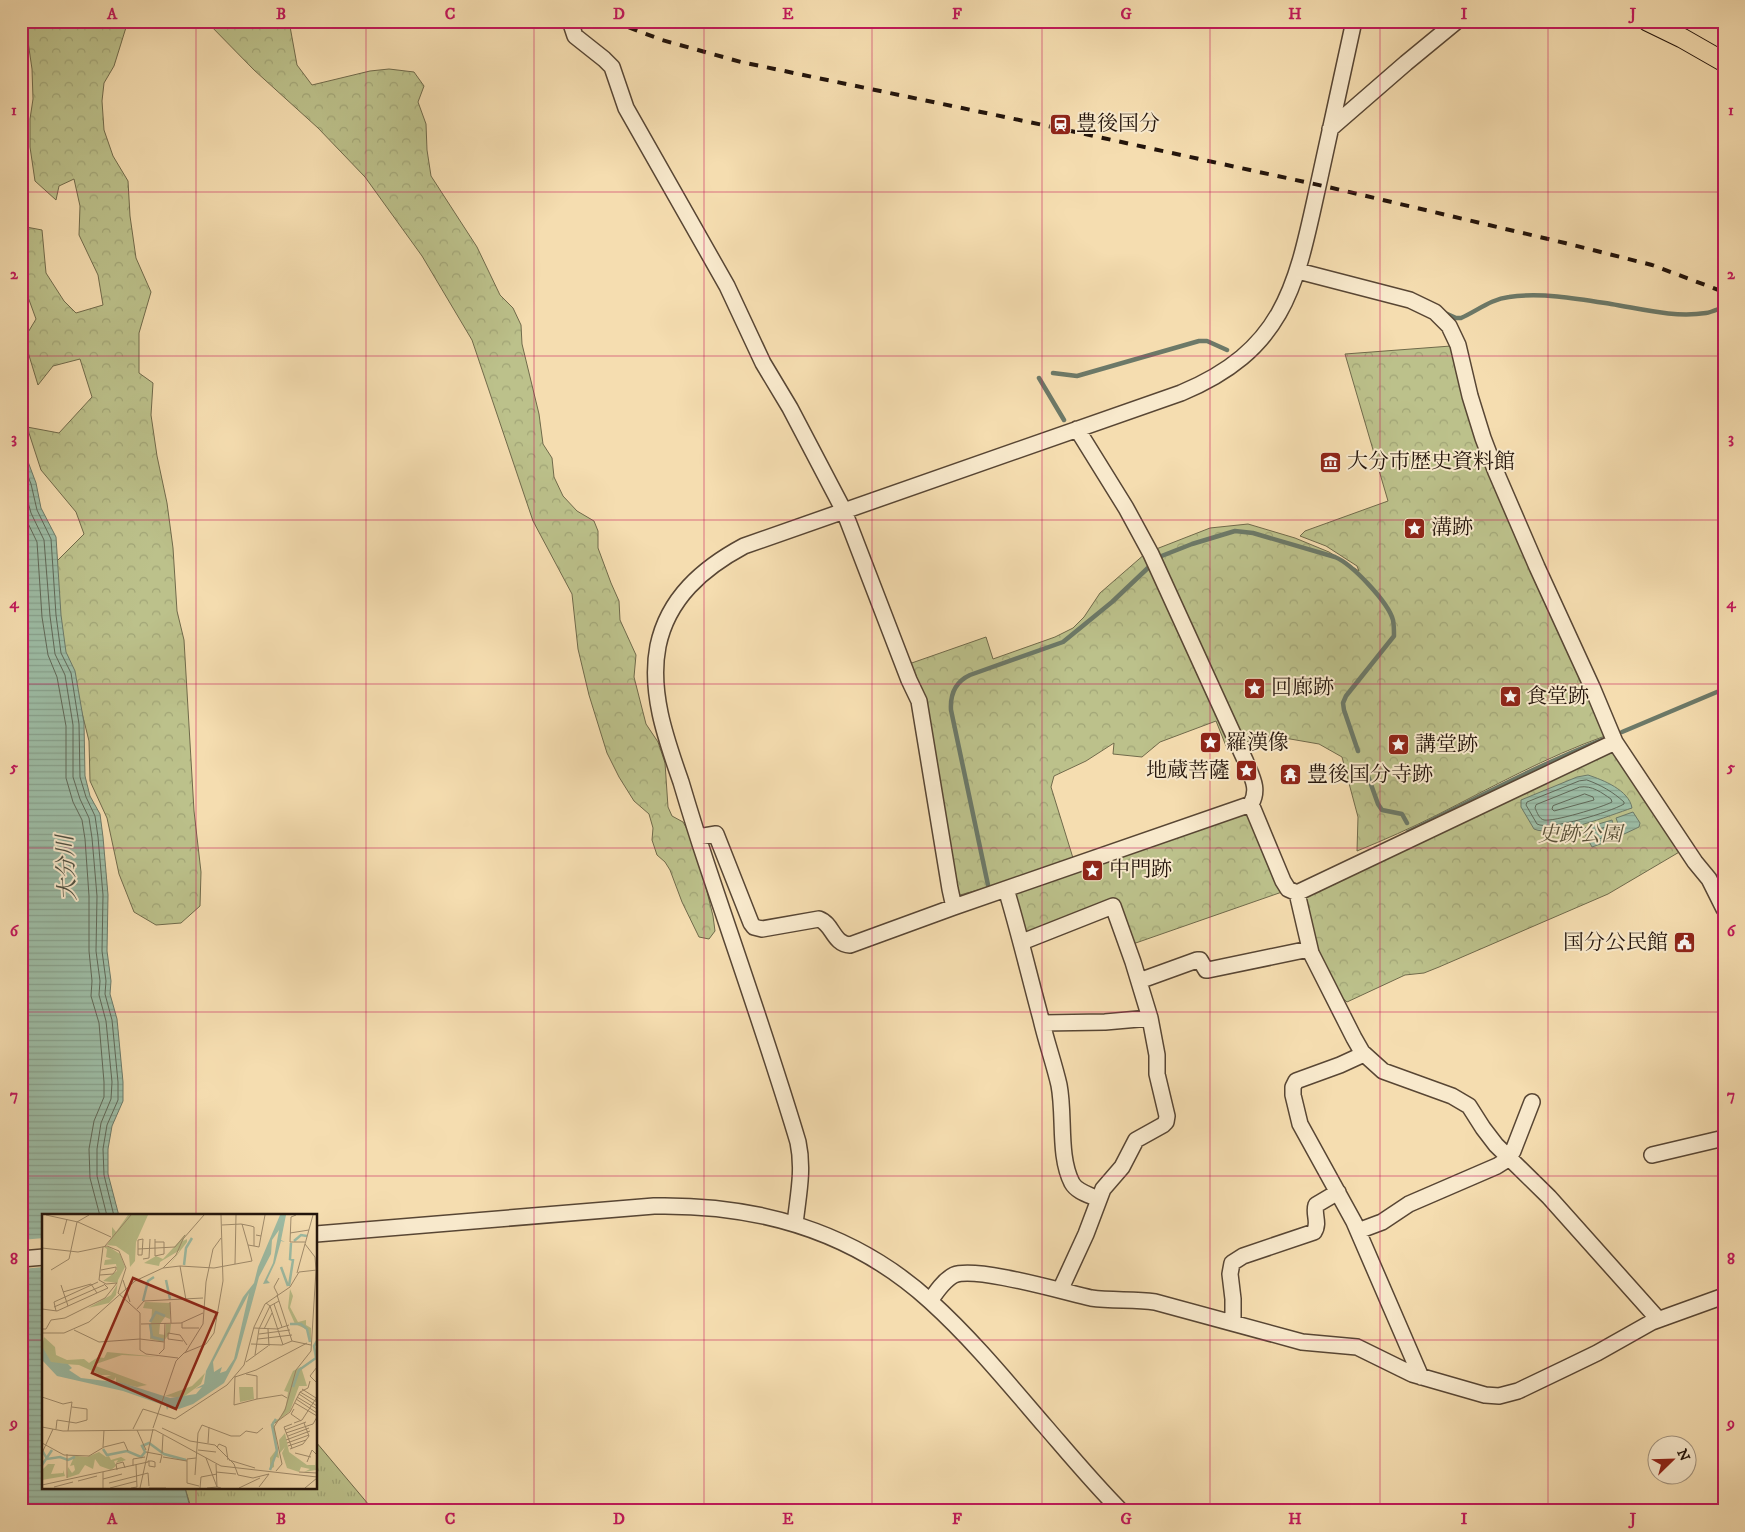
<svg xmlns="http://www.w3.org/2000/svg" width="1745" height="1532" viewBox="0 0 1745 1532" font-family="'IM FELL DW Pica','Noto Serif JP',serif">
<defs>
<pattern id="grass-tufts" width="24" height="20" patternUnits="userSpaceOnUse" patternTransform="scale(1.25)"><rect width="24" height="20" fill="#bcc18b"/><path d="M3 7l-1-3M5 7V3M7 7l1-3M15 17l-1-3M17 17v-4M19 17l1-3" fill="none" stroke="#a1a577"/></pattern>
<pattern id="forest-crowns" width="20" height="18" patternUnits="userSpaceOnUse" patternTransform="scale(1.25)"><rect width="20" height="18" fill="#bcc18b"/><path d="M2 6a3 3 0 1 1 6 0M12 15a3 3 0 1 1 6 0" fill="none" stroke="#a1a577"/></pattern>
<pattern id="water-rules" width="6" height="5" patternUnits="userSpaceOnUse" patternTransform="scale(1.25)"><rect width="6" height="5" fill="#9dbda6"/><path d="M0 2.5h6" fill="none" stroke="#87a28e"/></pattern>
</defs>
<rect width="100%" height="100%" fill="#f5ddb0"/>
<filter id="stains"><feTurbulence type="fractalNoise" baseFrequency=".004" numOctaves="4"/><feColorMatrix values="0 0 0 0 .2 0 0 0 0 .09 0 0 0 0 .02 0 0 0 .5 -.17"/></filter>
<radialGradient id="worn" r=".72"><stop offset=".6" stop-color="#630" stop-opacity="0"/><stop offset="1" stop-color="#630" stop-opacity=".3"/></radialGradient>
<path fill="url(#grass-tufts)" stroke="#706a4b" d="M316,1442l58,69h-182l-7,-23h131z"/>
<path fill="url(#forest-crowns)" stroke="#706a4b" d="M25,21h103l-14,45 -10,17 -2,18 2,29 9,26 15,25 2,35 6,42 15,34 -12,41v40l14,10 -2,32 6,41 10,47 6,45 4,63 7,29 10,171 7,61 -1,34 -19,17 -25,2 -22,-13 -15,-38 -12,-56 -17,-37 -1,-40 -11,-44 -15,-45 -11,-86 32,-32 -8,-22 -35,-42 -14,-43 32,6 33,-36 -12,-38 -27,7 -15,19 -14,-46 12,-20 -12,-33 -3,-3v-57l21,4 4,43 18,28 12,12 27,-8 -5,-30 -19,-40 1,-29 -6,-27 -15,7 -3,14 -21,-19 -5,-34v-28l3,-20 -1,-30z
M206,21h83l8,44 15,20 58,-14 19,-2 25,3 10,14 -6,16 8,22 1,26 4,26 46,71 23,48 13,13 8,17 1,19 17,70 4,30 9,14 2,19 9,19 14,15 17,10 4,10v17l13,35 8,18 1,19 16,35 -2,22 12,47 12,18 7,21 3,44 4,9 11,6 12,21 18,73 2,15 -6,8 -10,-2 -17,-35 -12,-32 -5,-8 -8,-7 -5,-15 1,-12 -4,-14 -15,-13 -15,-24 -12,-24 -18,-58 -11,-46 -6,-55 -39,-73 -61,-181 -50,-84 -57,-79 -47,-49 -64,-58z
M1451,346c9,41 19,81 35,120 35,92 83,178 119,270 -59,21 -113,51 -168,79 -26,13 -53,25 -80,36l1,-34 -16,-60 -23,-13 -46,-8 -47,10 -10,-25 -56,21 -18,15 -29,-3 1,-11 -28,18 -32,15 -3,11 22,71 -70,25 -43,12 -5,-3 -49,-227 80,-28 7,22 62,-22 18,-9 11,-11 16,-24 46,-40 64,-25 38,-4 47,14 34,14 30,19 -2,-5 -31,-20 -26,-10 5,-5 83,-30 -43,-147z
M1612,747l69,104 -73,43 -169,73 -15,6 -19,2 -58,27 -13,-11 -12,-24 -18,-69z
M1249,812l33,80 -152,53 -16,-43 -90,37 -14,-46z"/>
<path fill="url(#water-rules)" stroke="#6c7968" d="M21,443l15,40 5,25 15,29 5,78 5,37 9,19 9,52 1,53 5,20 10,18 3,23 5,58 -1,56 4,30 -1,13 7,25 6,63v19l-11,25 -4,23v25l11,42h-75v272h141l6,23h-170z
M1588,775c15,5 41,15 44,33 -21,7 -79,30 -98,21l-13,-22v-7l56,-23z
M1633,812l7,11 -1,4 -17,8 -6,-17z
M1612,820l5,18 -25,9 -6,-11 -1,-8z"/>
<path fill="#f5ddb0" d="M44,1238v29l-23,2v-29z"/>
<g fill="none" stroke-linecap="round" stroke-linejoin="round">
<path stroke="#606858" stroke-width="1" d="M21,458l10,26 6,26 14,29 5,76 5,38 10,20 8,51 1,53 6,20 9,19 3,21 5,58 -1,56 4,30 -1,13 7,26 6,62v18l-11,25 -4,24 1,26 10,41
M21,476l10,37 13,27 6,76 5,38 10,21 8,50v52l7,22 9,19 3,20 5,58 -1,55 4,30 -1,14 7,26 6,61 -1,17 -10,24 -4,26v27l10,40
M21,505l3,10 13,27 5,75 6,38 9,22 9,49v52l7,24 9,18 3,19 4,57v55l3,30 -1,15 8,27 5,59v15l-10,24 -5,28 1,29 10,38
M1587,780c14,5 26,12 37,22v2c-14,8 -74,27 -87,20l-11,-19 1,-3 52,-21z
M1580,787c12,-2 22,6 31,12l1,3c-9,5 -59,20 -68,18 -5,-1 -7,-8 -9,-12l1,-3z
M1585,794l8,3 1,3 -40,11 -2,-2 1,-3z
M1607,827l2,2 1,7 -16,4 -3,-6v-2z"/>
<path stroke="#6c7968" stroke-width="4.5" d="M1445,313l11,5h5c16,-7 30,-19 48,-21 32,-5 71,2 102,7 31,5 63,14 95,9 6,-1 12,-4 18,-6
M1053,373l24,3 122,-35h8l20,9
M1039,378l25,42
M1159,557l33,-13 43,-13 18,2 82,24c17,7 53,45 58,63 1,5 1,11 1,16l-48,60 -3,7 1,7 14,41
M1622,732l102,-43
M1364,765l14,39 4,6 20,4 5,9
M1408,832c65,-32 128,-66 196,-93
M988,885l-37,-175c-1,-16 4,-28 19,-35l93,-33 49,-40 38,-36 -1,-4"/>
<defs>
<path id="minor" d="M570,21l5,15 29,23 8,8 14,41 101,178 36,77 27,45 54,103 65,169 10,21 31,188 4,18
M1330,129l76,-66 51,-42
M1298,271l112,29 25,12 14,14 9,19 12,51 13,42 13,34 41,95 55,120 23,55 80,120 14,17 15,30
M1077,429l49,79 25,46 94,206c6,16 15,28 6,44l32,77 5,8 9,4
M698,837l18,-3 35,89 3,4 8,2 57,-10c14,5 14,25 31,26l104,-38 297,-103
M1006,889c13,43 23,86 35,130 5,22 13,44 18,66 6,31 -1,71 13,98 5,9 18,12 26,16
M1297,893l14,60 43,85 8,14 21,19 69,25 17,10 14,22 13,17 53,52 109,122
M1297,893l318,-151
M1022,942l91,-36 20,56 17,56 7,37v19l10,42 -1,6 -3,3 -27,15 -14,27 -19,22 -17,45 -23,50
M1139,981l58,-21h3l6,10h2l101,-21
M1042,1023l63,-1 45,-4
M1364,1054l-24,11 -44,16 -3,6v8l7,29 54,98 67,155
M1652,1155l72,-17
M795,1224c3,-28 9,-54 3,-82 -28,-94 -61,-187 -92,-280 -9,-27 -17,-53 -25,-80 -15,-43 -32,-90 -23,-136 10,-48 45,-78 86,-100l437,-153c108,-45 116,-113 139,-216 11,-52 23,-104 34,-156
M1358,1231l24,-9 27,-18 88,-38 11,-7 5,-8 19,-49
M316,1234l338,-28c102,-2 199,25 276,95 42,38 78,82 115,125 25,29 49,58 76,85
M21,1259l23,-2
M930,1301c6,-9 14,-21 24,-26 22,-9 110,17 137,23 21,3 43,1 64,4l147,40 55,5 55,27 73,21 14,1 19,-5 48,-23 31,-15 55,-31 72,-26
M1233,1323v-24l-3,-25 2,-11 11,-7 71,-24c6,-9 -1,-18 2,-27l22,-13"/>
<path id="major" d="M1647,21l35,17 42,24"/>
</defs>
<use href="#minor" stroke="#584634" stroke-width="18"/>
<use href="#major" stroke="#23140b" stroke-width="21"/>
<use href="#minor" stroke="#f8e9cc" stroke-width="15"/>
<use href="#major" stroke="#f5ddb0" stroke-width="19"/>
<path stroke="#23140b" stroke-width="4" stroke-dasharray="9 9" stroke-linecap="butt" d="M612,21l50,19 79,22 307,64 280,61 237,56 87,22 72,27"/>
</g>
<path fill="none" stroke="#c2185b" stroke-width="1" stroke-opacity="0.55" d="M196,21v1195M366,21v1490M534,21v1490M704,21v1490M872,21v1490M1042,21v1490M1210,21v1490M1380,21v1490M1548,21v1490M21,192h1703M21,356h1703M21,520h1703M21,684h1703M21,848h1703M21,1012h1703M21,1176h1703M21,1340h23M316,1340h1408M196,1488v23"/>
<defs>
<symbol id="station-square" viewBox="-11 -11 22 22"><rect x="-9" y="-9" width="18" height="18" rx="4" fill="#8f2418" stroke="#f8e9cc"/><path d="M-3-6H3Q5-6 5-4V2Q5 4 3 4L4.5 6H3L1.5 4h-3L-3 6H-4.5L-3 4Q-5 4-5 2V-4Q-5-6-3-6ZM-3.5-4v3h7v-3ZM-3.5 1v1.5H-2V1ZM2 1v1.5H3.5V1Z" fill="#fff"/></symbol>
<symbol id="museum-square" viewBox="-11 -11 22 22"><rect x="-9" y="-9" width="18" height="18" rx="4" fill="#8f2418" stroke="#f8e9cc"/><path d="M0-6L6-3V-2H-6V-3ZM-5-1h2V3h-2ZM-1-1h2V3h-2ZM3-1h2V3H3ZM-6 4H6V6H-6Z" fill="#fff"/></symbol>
<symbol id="sight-square" viewBox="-11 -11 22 22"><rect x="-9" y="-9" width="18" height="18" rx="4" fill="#8f2418" stroke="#f8e9cc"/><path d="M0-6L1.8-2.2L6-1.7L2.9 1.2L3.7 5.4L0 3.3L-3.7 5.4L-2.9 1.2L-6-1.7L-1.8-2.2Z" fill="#fff"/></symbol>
<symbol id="temple-square" viewBox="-11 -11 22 22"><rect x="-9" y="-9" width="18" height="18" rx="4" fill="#8f2418" stroke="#f8e9cc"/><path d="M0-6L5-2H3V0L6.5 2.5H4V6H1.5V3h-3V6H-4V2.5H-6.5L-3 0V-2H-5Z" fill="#fff"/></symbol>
<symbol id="civic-square" viewBox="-11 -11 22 22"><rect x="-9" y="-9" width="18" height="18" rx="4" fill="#8f2418" stroke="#f8e9cc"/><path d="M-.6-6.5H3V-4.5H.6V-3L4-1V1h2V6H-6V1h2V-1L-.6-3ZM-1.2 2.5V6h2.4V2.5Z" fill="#fff"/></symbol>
</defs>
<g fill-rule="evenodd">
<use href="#station-square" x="1048" y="112" width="25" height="25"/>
<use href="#museum-square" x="1318" y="450" width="25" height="25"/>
<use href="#sight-square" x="1402" y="516" width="25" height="25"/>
<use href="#sight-square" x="1242" y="676" width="25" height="25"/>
<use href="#sight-square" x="1498" y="684" width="25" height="25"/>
<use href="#sight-square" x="1198" y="730" width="25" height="25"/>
<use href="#sight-square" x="1386" y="732" width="25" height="25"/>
<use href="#sight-square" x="1234" y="758" width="25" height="25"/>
<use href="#temple-square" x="1278" y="762" width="25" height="25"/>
<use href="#sight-square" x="1080" y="858" width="25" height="25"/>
<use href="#civic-square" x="1672" y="930" width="25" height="25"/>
</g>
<g text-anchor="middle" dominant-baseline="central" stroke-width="4" stroke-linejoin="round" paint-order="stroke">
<g font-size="21" fill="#23140b" stroke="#f8e9cc" text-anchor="start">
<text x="1076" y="124">豊後国分</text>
<text x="1347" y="462">大分市歴史資料館</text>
<text x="1431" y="528">溝跡</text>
<text x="1271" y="688">回廊跡</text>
<text x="1526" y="697">食堂跡</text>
<text x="1226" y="743">羅漢像</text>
<text x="1415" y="745">講堂跡</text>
<text x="1230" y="771" text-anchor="end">地蔵菩薩</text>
<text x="1307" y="775">豊後国分寺跡</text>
<text x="1109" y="870">中門跡</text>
<text x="1668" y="943" text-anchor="end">国分公民館</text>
</g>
<g font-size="21" font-style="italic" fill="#595138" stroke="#f8e9cc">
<text x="1580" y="835">史跡公園</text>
</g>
<g font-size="22" font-style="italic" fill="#4e4f41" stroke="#f8e9cc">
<text transform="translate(67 868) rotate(-93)">大分川</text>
</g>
</g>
<g transform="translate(42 1214)">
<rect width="275" height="275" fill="#f5ddb0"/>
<path d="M163,159l-4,11 -19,14 -17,-2 27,-10z" fill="#bcc18b"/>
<path d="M86,1h20l-12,27 -1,19 -5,6 -1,-12 -13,-9 -9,-1 5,-8v-10l4,5zM144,20l-3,7 4,-2v3l-19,25 12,-17 -20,12 -1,4 -15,-3 12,-7 7,3zM62,33h5l11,7 5,13 -7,13 -2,15 -7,8 -21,5 23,-13 7,-12 -15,-2 14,-10 -1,-7 -12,1 1,-5 7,-1 -6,-2 1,-8zM248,75l3,7 -3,11 8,15 8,-2v5l5,3v15l-3,-13 -13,-6 -7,-16zM103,88l25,1v16l-5,-2 -5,7 -1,10 6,1 1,-11h5l-1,9 -7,9 -13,-3 2,-30 -9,-1zM2,123l11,10 1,8 11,5 17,-1 5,4 9,-6 6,1 3,-6 53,5 -38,-2 -29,10 54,20 -10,2 -21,-5v-5l-2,3 -11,-2 8,-3h-10l-22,-10 -28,-2 -9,-16zM259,153l6,19h-8l-9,25 -16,13 5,34 -5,-2v11l-4,2v-11l6,-8 -4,-28 8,-4 6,-12 2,-14 -4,-1 9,-20zM197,173h14l1,12 -14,3zM243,219l4,19 18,13h8v-7l1,12 -12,2 6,-3 -9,-2 -2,5 -12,-4 -5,-15 3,-6 -5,6 -1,-13zM57,238l7,5 3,-1 2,4 10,-3 5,3 -10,3 2,-3 -4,1 2,5 -5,4 -11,-4 -5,-7 -2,10 -8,-4 -6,9 -12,4 1,-11 4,6 3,-3 -1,-5 -4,1 4,-9 -6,-2 19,2zM6,250h7l-4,10 12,-1v-3l2,6 -23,4v-10z" fill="#bcc18b"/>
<path d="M238,1h6l-5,25 4,2 -4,-1 -6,22 -8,17 3,3 -7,1 10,-21 6,-33 -7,10 -1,14 -12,23 -22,81 -13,25 -31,21 -14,5 -10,-3 -2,4 -1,-4 -43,-15 -66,-15 -15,-16v-14l9,16 17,2 4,4 -3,2 12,8 42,5 47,15 26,-4 6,-7 -7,2 9,-5 2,-13 37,-74 11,-14 4,-16zM207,79l-15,66 -8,12 -6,2 2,-6 -8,5 -1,-10z" fill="#9dbda6" fill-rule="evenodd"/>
<path fill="none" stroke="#9dbda6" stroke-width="2.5" d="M252,27l7,-6 6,1M142,51l2,-17 6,-10M239,53l7,19M124,66l4,19M247,72l4,-26 -3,-1 1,-16M101,87l5,-20 6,-4M108,108l6,-10 9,4M108,110l2,13 12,3M248,110h11l6,5 3,13M251,173l6,-17 17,-12 -2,-12 3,-5M61,235l4,6 20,-4 14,6 4,-5 -3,-6 7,-3 15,11 22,6M0,236l5,9 13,-2 8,3 7,-3M0,251l10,-15M228,256l7,-19 -5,-26 4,-6"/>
<path fill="none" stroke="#a18d6e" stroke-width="1" d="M4,1l32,7 33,15M254,1l-5,2 -1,25h15M180,11l19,-1 10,2 3,1v19l-6,-1 -6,-21M248,19l19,-3M21,20l4,-15M214,21l5,1 4,-21M101,25l-1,16h-4v-15zM113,25v17l9,-2v-12h-9M263,30l10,13 1,13M63,32l26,-31M212,32l5,1 2,-11M0,34l36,4 29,-6 12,5 7,17 -8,25 22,20v37l6,4 32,4M96,35l37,-2 10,-12M101,45l6,-1 1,-19M193,50l1,-49M121,54l17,-2M9,56l18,-11 8,-37 12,-7M255,59l16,-58M58,61l13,-1 3,-4v-3l-15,3M57,66l4,-33M81,66l7,22M19,71l7,21M21,78l28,-8 6,9M236,81l-4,-8 5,-9M144,86l-6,-34 34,2 38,-7 -4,-16M128,88l1,21M224,89l4,3 13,39M232,90l8,23M12,93l50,-22M0,95l15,2 51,-23 -4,-4M95,95l7,-8 59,-3M14,97l-2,-9 44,-20M140,109v5h17M99,110l40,-1 22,-10M212,114l23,1 12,-4M0,115h4l5,-9 14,-2 40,-20 12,-15 -11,1 -7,-4M217,115l11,-23 9,-5M222,115l8,-16M226,115l1,17M32,116l25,12 41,-3 24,3M0,119h22l25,-11 46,-41 28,-13 13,-13 7,-16 21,-24M217,120l31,-4M126,125v-6l12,2 7,10M126,125l15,2M216,125l34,-4M250,127l19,4M209,130l31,1 10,-4 -15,-46M143,139l18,-29 3,-42 7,-33 8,-11M117,140l5,-5 1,-26M213,141l4,-26M204,148l22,-16M275,153l-7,9 7,7M193,162l-1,29 23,-6v-23l-11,-2M193,163l21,-7 51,-27M260,175l14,9M258,178l17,10M257,180l18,12M0,183l21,7 9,-2 -4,29M255,183l20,12M215,185l25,-4 5,3M254,185l21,14M253,189l22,13M252,195l-3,5 10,7M233,209l15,-11 10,-20 8,-4 2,-7M252,209l8,-3 15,-23M250,210l-8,3 8,21M0,213l21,4 92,-1 66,36 96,11M111,214l23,-67 8,-8 22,-9 8,-11 9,-52 -2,-66M120,214l28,13 25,4 19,19 4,11 15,3 16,-4M14,215l1,-9 19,3 11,-3v-11l-15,-2M91,215l10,-20 32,10 52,-34 17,-20 10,-38 11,-23 25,-17 9,-15 18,-2M95,216l9,20M243,216l21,-8M244,219l27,-9 4,-7M246,222l21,-8M244,226l24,-9M0,229l22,12 25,1 15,-9 20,-5 4,9M166,229l1,-16M245,229l22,-8M246,232l18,-6M61,233l1,-17M175,233l2,-3 7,3 2,13M248,235l13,-5 6,-8 -5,-13M156,236l18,2M104,238l16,3 -2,8M0,239l11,-24M120,239l1,-18M253,239l16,4M121,243l24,4M154,244l-9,1v24l12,3M164,244l11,29 -10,1M187,246l26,8M265,248l5,-12 5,5M174,250l1,23 4,1M91,252v-7l12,-2M75,256l-1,-6 7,-2 2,6M234,257l6,-7 -8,-37 11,-17 11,-40 15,-19 5,-81M61,258v16M174,258l20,2M257,258l18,1M153,261l3,-42 4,-8 29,11h9l6,-5 11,2 6,-5M25,264v-24M61,265l19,-5M36,267l19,-5M67,269l39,-10 1,13M0,271l106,-23v-1h4l3,1v5l-6,-1v-5M12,273l19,-5M217,273l10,-13M68,274l27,-7M89,274l6,-1 -1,-22M98,274l13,-59M107,274h17M158,274l1,-11 16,-3M197,274l21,-10M263,274l12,-10"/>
<path fill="#8f2418" fill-opacity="0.15" stroke="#8f2418" stroke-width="2.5" d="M91,64l84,35 -41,96 -84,-36z"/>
<rect width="275" height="275" fill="none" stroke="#23140b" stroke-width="2.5"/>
</g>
<rect width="1745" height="1532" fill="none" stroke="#f5ddb0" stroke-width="55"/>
<g transform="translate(1672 1460) rotate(67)"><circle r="24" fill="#f8e9cc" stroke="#a3947f"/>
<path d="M0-4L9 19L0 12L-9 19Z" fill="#8f2418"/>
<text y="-8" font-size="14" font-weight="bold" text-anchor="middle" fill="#23140b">N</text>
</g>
<rect x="28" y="28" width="1690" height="1476" fill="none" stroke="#c2185b" stroke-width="2"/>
<g font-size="16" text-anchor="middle" font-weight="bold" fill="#c2185b">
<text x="112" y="19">A</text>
<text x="281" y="19">B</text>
<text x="450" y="19">C</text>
<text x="619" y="19">D</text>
<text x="788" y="19">E</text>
<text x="957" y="19">F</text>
<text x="1126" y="19">G</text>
<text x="1295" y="19">H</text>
<text x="1464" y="19">I</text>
<text x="1633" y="19">J</text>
<text x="14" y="115">1</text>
<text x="1731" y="115">1</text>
<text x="14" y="279">2</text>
<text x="1731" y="279">2</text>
<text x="14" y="443">3</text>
<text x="1731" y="443">3</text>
<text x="14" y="608">4</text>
<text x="1731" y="608">4</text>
<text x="14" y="772">5</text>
<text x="1731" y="772">5</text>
<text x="14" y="936">6</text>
<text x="1731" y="936">6</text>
<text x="14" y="1100">7</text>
<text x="1731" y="1100">7</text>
<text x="14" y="1264">8</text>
<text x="1731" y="1264">8</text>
<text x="14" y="1428">9</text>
<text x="1731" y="1428">9</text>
<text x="112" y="1524">A</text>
<text x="281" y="1524">B</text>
<text x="450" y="1524">C</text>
<text x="619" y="1524">D</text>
<text x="788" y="1524">E</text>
<text x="957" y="1524">F</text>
<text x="1126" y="1524">G</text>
<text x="1295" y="1524">H</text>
<text x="1464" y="1524">I</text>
<text x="1633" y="1524">J</text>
</g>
<rect width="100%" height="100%" filter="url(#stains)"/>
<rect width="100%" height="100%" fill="url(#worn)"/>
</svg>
